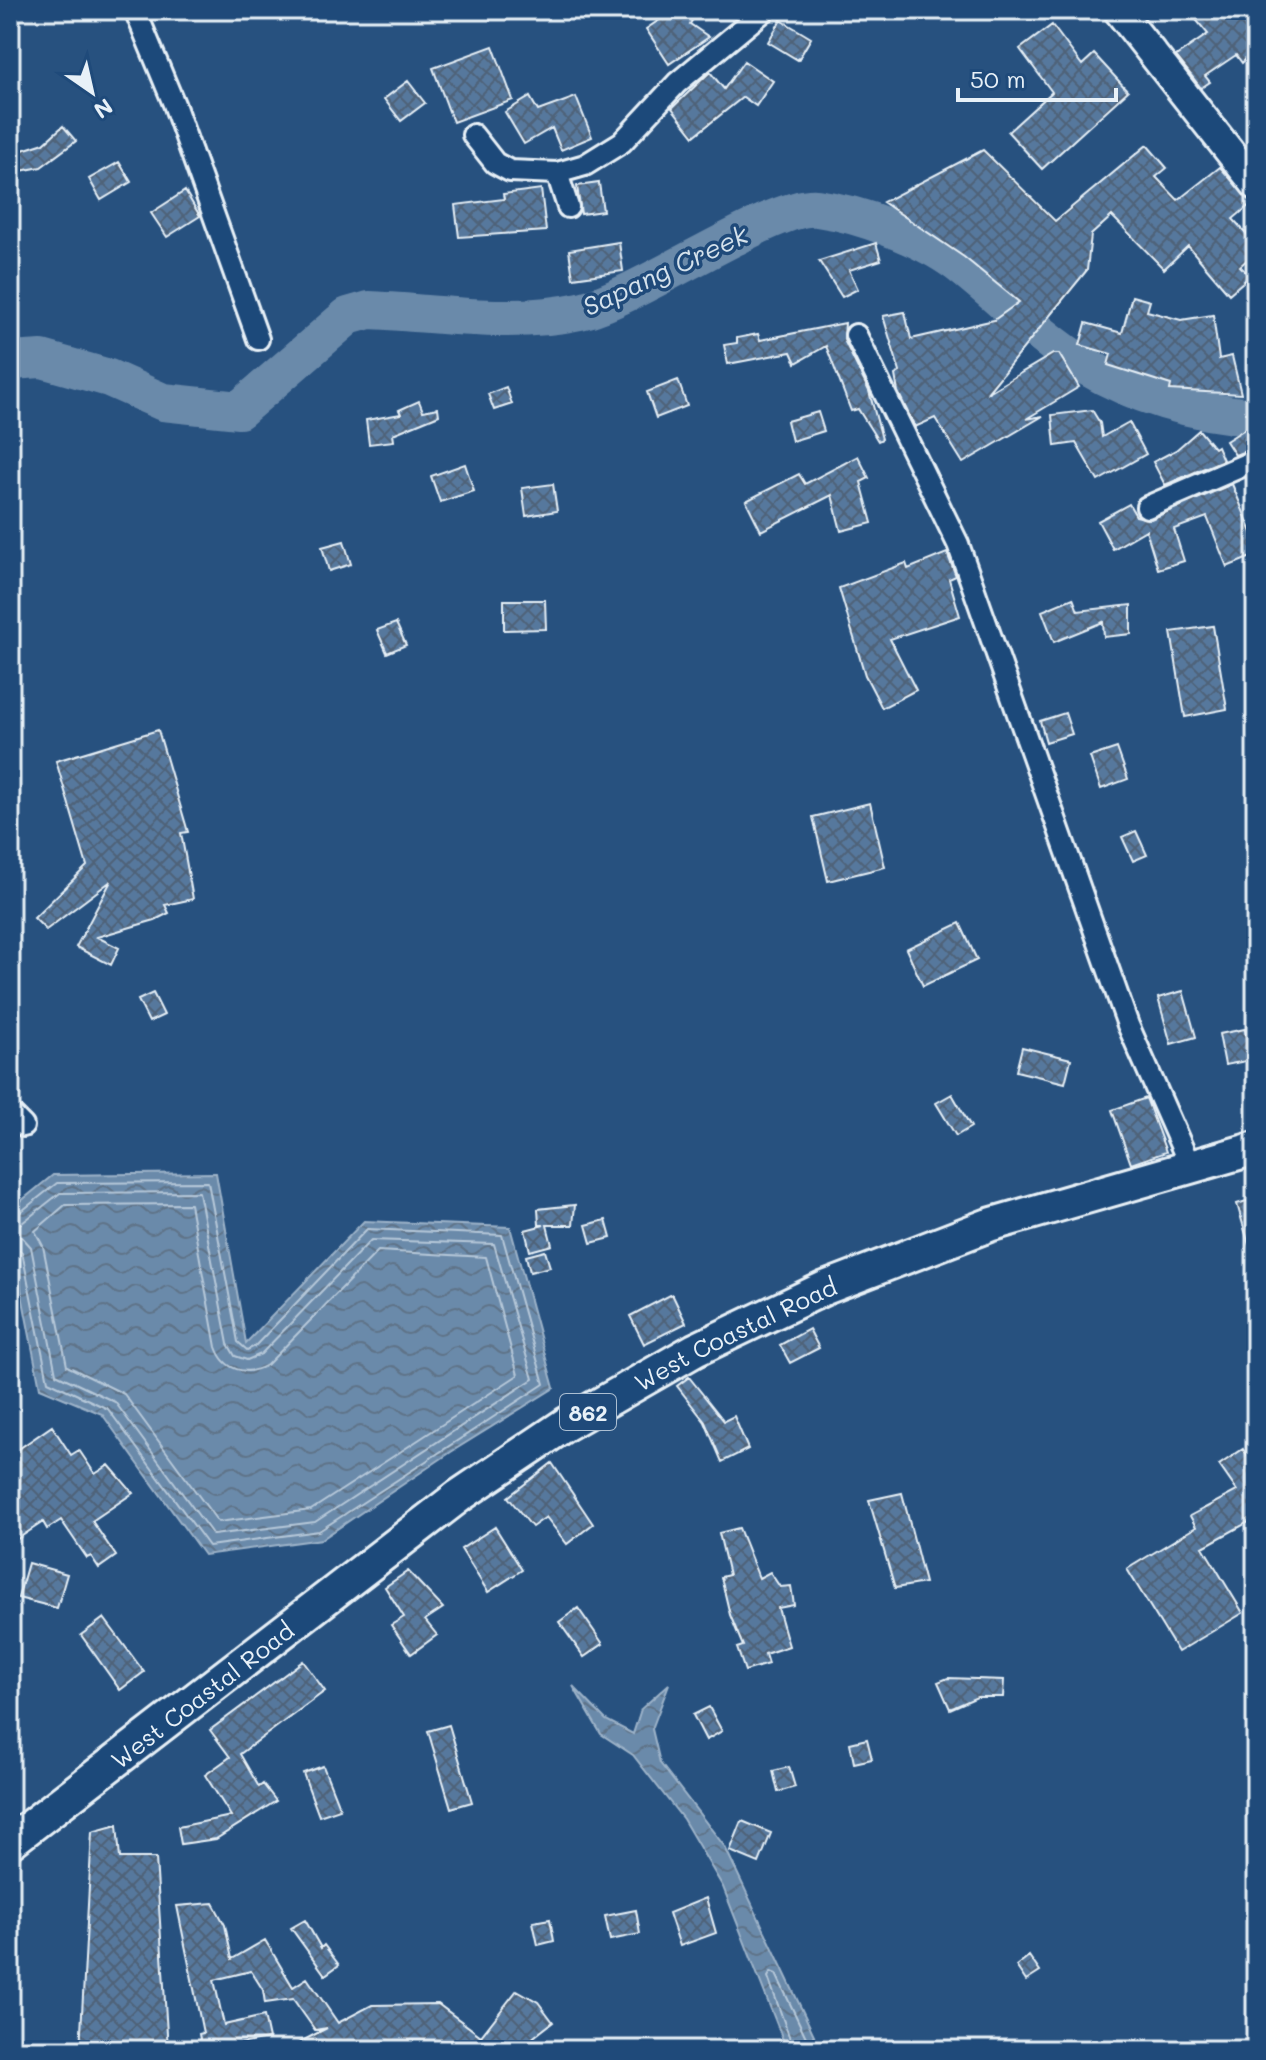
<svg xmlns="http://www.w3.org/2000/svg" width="1266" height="2060" viewBox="0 0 1266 2060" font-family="Mali,sans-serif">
<defs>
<pattern id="water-waves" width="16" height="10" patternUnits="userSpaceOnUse" patternTransform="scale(2)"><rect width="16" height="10" fill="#6b8aaa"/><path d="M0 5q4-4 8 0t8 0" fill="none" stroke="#5e7388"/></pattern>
<pattern id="building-cross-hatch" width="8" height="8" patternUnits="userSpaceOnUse" patternTransform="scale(2)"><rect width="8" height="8" fill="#57789d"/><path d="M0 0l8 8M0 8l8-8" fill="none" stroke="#4f6278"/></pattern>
</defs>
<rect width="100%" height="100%" fill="#27517f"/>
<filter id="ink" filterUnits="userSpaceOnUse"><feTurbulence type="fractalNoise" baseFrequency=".0125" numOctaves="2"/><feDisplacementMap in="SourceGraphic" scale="16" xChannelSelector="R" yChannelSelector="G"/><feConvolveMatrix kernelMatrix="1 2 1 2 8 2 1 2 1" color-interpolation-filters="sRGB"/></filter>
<g filter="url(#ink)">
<path fill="url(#water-waves)" stroke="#9db3c9" stroke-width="2" d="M216,1173l30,170 118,-122 146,6 44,161 -103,64 -129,87 -118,16 -102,-141 -62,-26 -30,-155v-23l43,-35z
M669,1684l-17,45 8,34 65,84 96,203h-34l-64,-163 -40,-68 -50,-64 -32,-21 -28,-48 33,34 27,14 8,-25z"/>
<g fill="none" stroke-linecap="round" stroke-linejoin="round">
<path stroke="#b6c8d9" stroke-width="2" d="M190,1204l26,143c8,23 30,30 51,18l111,-114 108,6 32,118 -207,135 -93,12 -94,-128 -57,-28 -24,-120 -8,-15 30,-26z
M10,1215l8,-1 39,-31 151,-1 30,160 9,8 8,-4 112,-117 135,6 42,149 -225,147 -110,15 -101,-137 -60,-28 -26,-129 -12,-8
M10,1226l12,-3 38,-30 139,-1 29,152 7,12 12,4 14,-6 110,-114 123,4 39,135 -218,143 -102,13 -98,-133 -59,-28 -25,-127 -9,-10 -12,-3
M794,2050l-26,-73 3,-5 5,2 36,76"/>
<path stroke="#6b8aaa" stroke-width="38" d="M10,361l32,-2 67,19 54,24 76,8 109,-94 21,-6c68,3 144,16 211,1 56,-12 196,-109 237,-103 43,6 105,29 140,55 43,33 81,74 127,102 52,31 112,48 172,52"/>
</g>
<path fill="url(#building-cross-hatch)" stroke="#e8f1f8" stroke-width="2" d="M674,10h24l-8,14 19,13 -40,27 -23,-35z
M1188,10h68v63l-10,-14 -4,4 -6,-8 -31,21 5,6 -9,6 -25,-32 32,-22z
M781,20l30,18 -13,22 -30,-18z
M1052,25l30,40 12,-11 34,37 -86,78 -34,-37 44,-40 -32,-43z
M493,46l20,54 -60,22 -20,-54z
M744,61l29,20 -17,25 -13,-9 -49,39 -22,-28 38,-36 14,17z
M408,81l17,22 -24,18 -17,-22z
M530,97l8,14 38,-14 16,40 -31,13 -9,-22 -28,16 -19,-32z
M63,126l13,15 -35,26 -31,6v-19l34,-11z
M1147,145l20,23 -11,9 22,23 42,-33 32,36 -19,16 23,25v8l-16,14 10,10 -21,18 -41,-48 -24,23 -52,-53 -21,19 -4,35 -100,123 66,-39h6l20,33 -53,32 17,-3 -80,47 -28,-45 -20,9 -17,-35 -3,-17 5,-3 -17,-56 22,-4 6,27 83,-19 25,-18 -55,-45 -81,-55 100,-52 72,71z
M119,162l12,20 -30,18 -12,-21z
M599,183l4,28 -22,3 -4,-28z
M541,189l5,42 -87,6 -4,-32 49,-6 -1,-5z
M185,191l15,25 -33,21 -16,-24z
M619,242l4,29 -50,7 -4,-28z
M876,243l5,17 -32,10 9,19 -16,8 -23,-36z
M1132,296l18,5 -3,10 34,9 32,-5 6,44 13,-3 9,38 -71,-4 1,-5 -63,-20 3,-11 -31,-9 6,-22 36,10z
M845,323l-1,17 25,51 13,48 -4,2 -20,-32 -7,2 -25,-65 -30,17 -5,-11 -63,12 -4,-19 13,-2v-5l21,-4 2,6z
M678,380l9,26 -31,12 -9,-26z
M506,387l6,17 -18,6 -6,-16z
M419,401l4,10 15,-3 1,7 -46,19 1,7 -25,3 -3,-24 35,-6 -2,-4z
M1092,410l8,13 2,14 27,-15 17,32 -48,27 -22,-38 -21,3 -3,-31z
M818,412l6,19 -32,10 -5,-20z
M1256,422v25l-21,8 -9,-14z
M1199,430l15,18 3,-2 6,14 -58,25 -12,-23 23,-12z
M858,456l11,22 -8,4 11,41 -31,8 -9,-36 -71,36 -15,-30 53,-27 6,10z
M465,464l9,27 -34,11 -9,-26z
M553,484l4,27 -31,5 -4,-28z
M1232,484l24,58v13l-29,12 -20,-50 -33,12 10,32 -26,8 -12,-39 -33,19 -15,-28 31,-17 7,12 15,3z
M344,541l7,23 -22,7 -7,-24z
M947,553l9,23 -7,3 11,37 -70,23 26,51 -34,18 -17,-33 -26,-87 67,-25 2,6z
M1073,598l5,13 53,-6v29l-27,3 -1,-15 -49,20 -12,-31z
M504,600h41l1,29 -42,1z
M396,623l10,22 -19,8 -10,-23z
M1213,626l14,83 -42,8 -14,-85z
M1065,713l7,21 -26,8 -6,-21z
M158,730l30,102 -7,1 12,66 -28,6 4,8 -14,7 -58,17 22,11 -8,17 -35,-18 35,-66 -65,49 -12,-12 53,-52 -31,-105z
M1117,748l11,31 -27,10 -11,-32z
M870,803l15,64 -57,14 -15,-64z
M1136,831l11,24 -14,6 -11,-24z
M960,923l17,37 -54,26 -17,-37z
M1183,991l13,46 -25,7 -13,-46z
M153,993l11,22 -15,7 -11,-22z
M1245,1029l6,31 -26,5 -6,-31z
M1022,1047l49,12 -6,24 -49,-12z
M952,1094l19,33 -15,9 -20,-33z
M1146,1098l20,54 -35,12 -19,-54z
M1256,1198v54h-5l-14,-48z
M575,1205l-2,20h-26l5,20 -22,6 -5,-21 19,-5h-5l-1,-16z
M606,1220l5,18 -20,5 -5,-18z
M545,1251l5,16 -20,5 -4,-16z
M672,1294l14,29 -42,21 -14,-28z
M809,1329l10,19 -29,15 -10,-18z
M689,1377l35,44 10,-5 14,33 -26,13 -17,-40 -28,-36z
M52,1426l19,29 8,-5 16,24 14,-9 24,28 -41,28 24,35 -17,12 -8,-12 -4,2 -26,-38 -14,9 -4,-7 -33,22v-89z
M1243,1449l13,19 -5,7 5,5v38l-53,29 40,66 -65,39 -51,-83 69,-42 -6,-11 47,-25 -18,-26z
M552,1463l41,61 -26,20 -21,-27 -14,10 -24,-30z
M902,1493l23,90 -30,5 -26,-88z
M495,1527l27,43 -34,22 -27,-43z
M739,1528l20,50 11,-6 10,15 11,-1 3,19 -16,3 11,38 -24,8 3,10 -23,7 -8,-23 6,-2 -13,-31 -9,-38 8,-2 -10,-42z
M28,1563l39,11 -10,34 -39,-10z
M408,1571l35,37 -18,12 12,15 -26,19 -20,-29 13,-8 -19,-30z
M578,1608l25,36 -19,13 -25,-35z
M104,1618l40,54 -24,18 -39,-55z
M303,1661l22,30 -85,63 19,33 4,-3 13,17 -60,38 -35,5 -3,-17 53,-11 -26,-41 25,-18 -20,-27z
M948,1678l56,2 -1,17h-26l-27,12 -12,-27z
M709,1707l13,24 -16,9 -13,-25z
M449,1725l23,77 -21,6 -23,-77z
M867,1739l5,20 -18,4 -4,-20z
M323,1766l17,43 -21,7 -16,-43z
M789,1767l6,20 -17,5 -5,-21z
M742,1821l29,12 -12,30 -29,-12z
M117,1825l3,33h36l12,192h-88l12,-218z
M706,1898l10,35 -36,13 -11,-33z
M213,1903l12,22 7,34 33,-19 28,47 14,-9 31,45 34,-18 66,-1 43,32 36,-46 21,12 15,20 -36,28h-232l42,-22 -12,2 -22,-31 -28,4 -2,-13 -12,-19 -37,9 10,45 40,-9 5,23 -67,11 -3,-16 4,-1 -26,-127z
M636,1910l4,24 -30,6 -5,-24z
M550,1919l4,22 -16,4 -5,-23z
M305,1920l16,28 3,-3 15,20 -14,10 -34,-47z
M1029,1956l11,16 -14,9 -10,-15z"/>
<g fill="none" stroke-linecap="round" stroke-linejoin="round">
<defs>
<path id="street" d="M135,10l39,94 84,235
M473,135l22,28 15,8 47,2 28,-8 37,-23 55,-59 88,-73
M557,173l11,34
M856,335l102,209 170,481 63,143
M1147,507l109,-47
M10,1113l13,13"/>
<path id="secondary" d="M1118,10l138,175"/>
<g id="primary">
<path id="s1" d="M10,1842l449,-346 107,-72 129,-74 130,-62 164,-63 267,-77"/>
</g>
</defs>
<use href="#street" stroke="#e8f1f8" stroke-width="26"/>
<use href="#secondary" stroke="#e8f1f8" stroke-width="34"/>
<use href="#primary" stroke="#e8f1f8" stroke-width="38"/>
<use href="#street" stroke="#1f4a7a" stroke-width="20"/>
<use href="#secondary" stroke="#1f4a7a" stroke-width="28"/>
<use href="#primary" stroke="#1f4a7a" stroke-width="32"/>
</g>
</g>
<g text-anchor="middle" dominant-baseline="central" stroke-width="7" stroke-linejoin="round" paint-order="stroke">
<rect fill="#1f4a7a" stroke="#acbfd2" stroke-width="2" x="560" y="1394" width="56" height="36" rx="6"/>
<g font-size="22" font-weight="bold" fill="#e8f1f8">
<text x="588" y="1412">862</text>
</g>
<g font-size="24" fill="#e8f1f8" stroke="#1f4a7a">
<text stroke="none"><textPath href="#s1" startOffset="888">West Coastal Road</textPath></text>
<text stroke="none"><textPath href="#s1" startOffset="242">West Coastal Road</textPath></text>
</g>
<g font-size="26" font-style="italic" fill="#d5e2ec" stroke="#1f4a7a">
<text transform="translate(665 270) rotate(-25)">Sapang Creek</text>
</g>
</g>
<rect width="1266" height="2060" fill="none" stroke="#1f4a7a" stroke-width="40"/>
<rect x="20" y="20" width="1226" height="2020" fill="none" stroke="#e8f1f8" stroke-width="3" filter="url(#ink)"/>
<g transform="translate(92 92) rotate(146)" stroke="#1f4a7a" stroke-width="6" paint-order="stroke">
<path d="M0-6L14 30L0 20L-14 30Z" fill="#e8f1f8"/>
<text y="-12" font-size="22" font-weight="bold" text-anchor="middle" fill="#e8f1f8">N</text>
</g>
<path d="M958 88v12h158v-12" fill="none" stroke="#e8f1f8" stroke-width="4"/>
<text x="970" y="88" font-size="24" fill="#e8f1f8" stroke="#1f4a7a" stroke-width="6" paint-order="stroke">50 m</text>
</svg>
